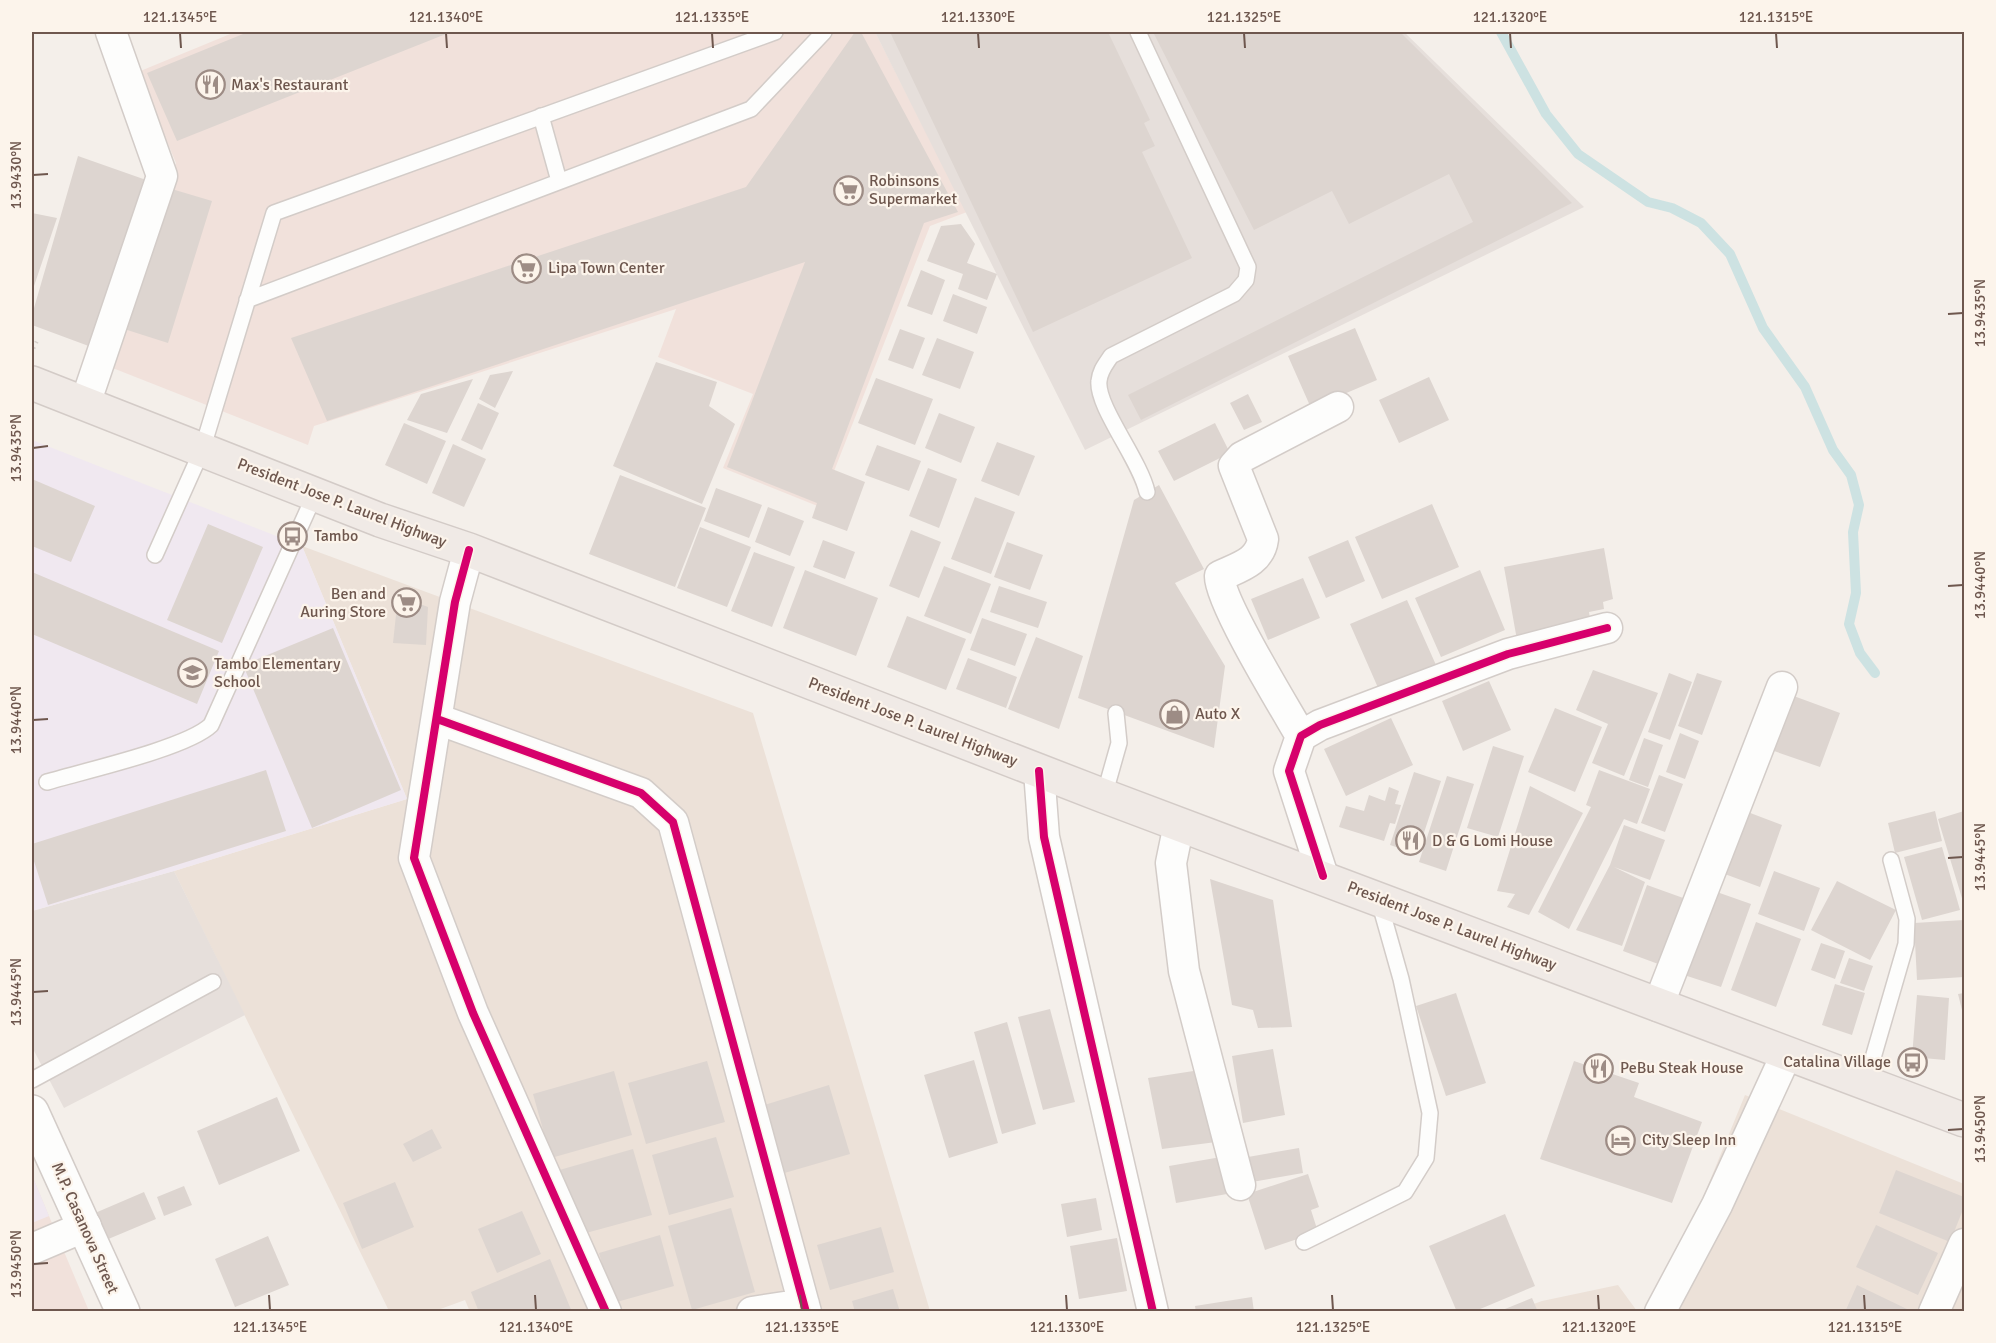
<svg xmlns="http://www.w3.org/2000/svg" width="1996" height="1343" viewBox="0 0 1996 1343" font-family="Signika,sans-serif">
<rect width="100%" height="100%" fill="#f4efea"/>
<path fill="#ece1d8" d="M302,546l451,167 177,598 -460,1 -5,-12 -30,11h-46l-215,-440 233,-72z
M1745,1095l219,89v127l-308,1z
M1618,1285l19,26 -126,1 31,-11z"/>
<path fill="#f1e1db" d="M235,32h640l92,180 -37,14 -110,281 -97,-39 30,-74 -95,-37 18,-48 -362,117 -6,19 -203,-80 71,-202 -38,-91z
M32,1175l17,41 40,95h-57z"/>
<path fill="#e6dfdb" d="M875,32h529l180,175 -499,243z
M174,871l71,144 -181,93 -32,-61v-136z"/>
<path fill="#f0e8f0" d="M32,440l270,106 105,253 -233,72 -142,40z
M32,1175l17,41 -17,7z"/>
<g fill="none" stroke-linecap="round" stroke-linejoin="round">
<path stroke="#cde2e2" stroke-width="10" d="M1501,32l45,82 32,40 70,48 24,6 29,15 29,31 33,74 42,59 28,63 18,25 8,30 -6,27 3,61 -7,31 11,29 15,20"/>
</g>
<path fill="#ddd5d0" d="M248,32h203l-274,109 -30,-68z
M855,32h6l97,180 -34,11 -92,246 33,13 -18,49 -35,-13 5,-15 -90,-36 78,-205 -478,159 -36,-83 455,-151z
M890,32h218l42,88 -6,3 11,23 -13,6 50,106 -159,74z
M1153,32h247l172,171 -431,217 -13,-25 345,-173 -24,-48 -100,50 -17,-33 -78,39z
M78,156l71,25 -55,167 -62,-23v-10z
M165,187l47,14 -44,142 -47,-15z
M32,213l25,5 -25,74z
M961,224l14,20 -8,19 30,11 -10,26 -29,-11 5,-15 -36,-13 14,-35z
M921,270l24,10 -13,35 -25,-9z
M953,294l34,13 -10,27 -34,-13z
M1355,328l22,52 -66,28 -23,-52z
M900,329l25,9 -12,31 -25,-9z
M937,338l37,14 -14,37 -38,-14z
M656,362l61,20 -8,24 26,18 -33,80 -89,-38z
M513,371l-18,37 -16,-9 11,-24z
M1429,377l20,43 -50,23 -20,-43z
M876,378l57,21 -18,46 -57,-22z
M473,379l-26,54 -40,-13 14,-26z
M1248,394l14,28 -18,8 -14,-27z
M478,403l21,10 -17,37 -21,-10z
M939,413l36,14 -14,36 -36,-15z
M404,423l42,18 -19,43 -42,-19z
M1215,423l15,30 -56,28 -16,-30z
M997,442l38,14 -16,40 -38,-15z
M453,444l33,15 -22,48 -32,-14z
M877,445l44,16 -12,30 -44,-16z
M928,468l29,11 -18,49 -30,-12z
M620,475l86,33 -31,79 -86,-33z
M32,479l63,27 -24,56 -39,-16z
M1159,485l45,84 -29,14 50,83 -11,82 -136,-50 56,-198z
M716,488l46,17 -13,33 -45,-17z
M975,497l40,15 -24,62 -40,-15z
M1432,504l27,63 -77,32 -27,-62z
M768,507l36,14 -14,35 -35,-14z
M208,524l55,23 -41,96 -55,-23z
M700,527l51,20 -24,60 -50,-19z
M911,530l30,12 -22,56 -30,-12z
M823,540l32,12 -10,27 -32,-12z
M1348,540l17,41 -39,17 -18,-41z
M1007,542l36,13 -13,35 -36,-13z
M1604,548l9,51 -10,3 1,7 -15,3 2,15 -74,13 -13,-73z
M754,552l41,15 -23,60 -41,-16z
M944,566l47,18 -20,50 -47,-18z
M805,570l73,28 -22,58 -73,-28z
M1480,570l25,60 -64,27 -26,-59z
M32,572l187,79 -22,53 -165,-70z
M1303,578l17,40 -52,22 -17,-41z
M999,586l48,16 -9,26 -48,-16z
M398,596l30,11 -2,38 -33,-2z
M1407,600l29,65 -57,25 -29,-66z
M907,616l59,23 -20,51 -59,-23z
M982,618l45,16 -12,32 -45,-16z
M333,628l68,162 -89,38 -69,-163z
M1036,637l47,19 -24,73 -51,-20z
M968,658l49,19 -11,31 -50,-19z
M1593,670l65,23 -34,83 -32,-13 16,-39 -32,-14z
M1669,673l23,9 -22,58 -22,-8z
M1697,673l25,8 -20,54 -24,-9z
M1489,681l22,49 -48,21 -21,-50z
M1791,695l49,18 -20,54 -49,-17z
M1555,708l47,19 -27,65 -47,-20z
M1391,718l22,47 -67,31 -22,-47z
M1680,733l19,8 -14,38 -19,-7z
M1644,738l19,7 -15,42 -19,-7z
M1493,746l31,10 -26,81 -31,-9z
M266,770l20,61 -238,74 -16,-50v-11z
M1599,770l51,19 -13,35 -13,-5 -55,110 -31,-17 53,-105 -5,-2z
M1414,772l27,9 -24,73 -27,-9z
M1659,775l24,9 -18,48 -24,-9z
M1447,776l27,8 -28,87 -27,-9z
M1530,786l53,27 -54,102 -22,-8 8,-13 -18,-3z
M1389,787l10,4 -4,13 6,1 -6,19 -5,-1 -6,18 -45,-14 7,-21 18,5 5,-16 16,6z
M1745,811l37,14 -22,62 -38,-14z
M1935,811l7,30 -47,12 -7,-30z
M1964,811v94l-26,-86z
M1624,825l41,15 -15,40 -36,-13 31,15 -23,64 -46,-16 34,-65z
M1942,847l18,63 -38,10 -18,-63z
M1774,871l46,17 -16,43 -46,-17z
M1210,879l63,21 19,127 -34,1 -5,-18 -21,-5z
M1837,881l59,29 -26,50 -59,-30z
M1647,885l39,14 -25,66 -38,-14z
M1714,891l37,13 -30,83 -37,-12z
M1964,920v57l-47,3 -3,-57z
M1756,922l45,17 -25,68 -45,-17z
M1821,943l24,8 -10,28 -24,-9z
M1849,958l24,8 -9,25 -24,-8z
M1835,984l30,9 -13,42 -30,-10z
M1456,993l30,90 -40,13 -30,-90z
M1964,993v25l-6,-24z
M1917,995l32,3 -4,62 -33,-3z
M1050,1009l25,93 -32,8 -25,-93z
M1007,1022l29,102 -34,10 -28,-102z
M1273,1049l12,66 -42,8 -11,-67z
M974,1060l24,83 -49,15 -25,-83z
M707,1061l18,61 -79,22 -18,-61z
M1574,1061l65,22 -5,14 68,25 -30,81 -132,-44z
M1200,1070l24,71 -62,8 -14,-71z
M614,1071l18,64 -81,23 -18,-64z
M829,1085l21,69 -69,20 -20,-68z
M277,1097l23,54 -81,34 -22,-54z
M432,1129l10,19 -29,14 -10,-18z
M716,1137l18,60 -65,18 -17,-60z
M1299,1148l4,25 -51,9 -4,-25z
M633,1149l19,66 -77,21 -19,-65z
M1221,1157l6,37 -51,9 -7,-37z
M1896,1170l68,27v10l-14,35 -71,-29z
M1308,1174l11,33 -8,3 7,22 -53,18 -18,-56z
M395,1182l19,45 -52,22 -19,-46z
M184,1186l8,19 -28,11 -7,-19z
M144,1192l12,27 -50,21 -11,-27z
M1096,1198l6,32 -35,7 -6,-33z
M731,1208l24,84 -63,18 -24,-84z
M522,1211l19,43 -44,19 -19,-44z
M1505,1214l30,72 -62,26h-16l-28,-66z
M1876,1225l62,28 -20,42 -62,-28z
M881,1227l13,45 -64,18 -13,-45z
M660,1235l14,51 -61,17 -14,-50z
M268,1236l21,49 -54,22 -20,-48z
M1117,1238l10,53 -48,8 -9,-53z
M550,1259l22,53h-93l-8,-20z
M1857,1285l52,25 -1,2h-63z
M893,1289l7,23h-45l-3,-11z
M1252,1297l2,15h-58l-1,-6z
M1532,1298l6,14h-38v-1z"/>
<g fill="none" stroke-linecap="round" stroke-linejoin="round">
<defs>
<path id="service" d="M1138,32l110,235 -2,13 -12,14 -123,62c-5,8 -11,14 -12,25 -3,25 41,79 48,111
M541,116l18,65
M247,300l504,-191 73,-77
M155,555l47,-105 72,-237 501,-181
M47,782c37,-11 140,-34 164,-57l104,-231
M1104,796l15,-53 -3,-30
M32,1080l181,-98
M1866,1082l40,-138 1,-25 -16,-59
M1304,1242l101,-50 21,-34 4,-45 -29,-134 -22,-78"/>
<path id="minor" d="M85,404l77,-228 -51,-144
M469,550l-14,52 -41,256 59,155 133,299
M437,719l204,74 32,29 133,490
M1301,736c-15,-26 -83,-137 -81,-160 19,-9 40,-14 43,-37l-29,-73 8,-9 96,-50
M1039,771l5,66 109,475
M1179,824l-8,39 13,108 56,214
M1323,876l-34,-105 12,-35 19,-11 188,-71 99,-26
M1658,1006l124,-319
M32,1249l54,-23
M752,1312l52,-8
M1660,1312l57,-107 70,-152
M1934,1312l30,-68"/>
<path id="tertiary" d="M32,1112l91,200"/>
<path id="trunk" d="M32,383l348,137 89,30 635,246 860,324"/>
</defs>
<use href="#service" stroke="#d3ccc8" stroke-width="18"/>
<use href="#minor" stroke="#d3ccc8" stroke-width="33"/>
<use href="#tertiary" stroke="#d3ccc8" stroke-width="36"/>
<use href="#trunk" stroke="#d3cbc7" stroke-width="36"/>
<path stroke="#d5cfcb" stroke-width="4" stroke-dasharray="1.5 4.5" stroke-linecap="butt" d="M32,339l5,2 -4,8"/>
<use href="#service" stroke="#fdfdfc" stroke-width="15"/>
<use href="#minor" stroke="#fdfdfc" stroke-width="30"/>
<use href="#tertiary" stroke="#fdfdfc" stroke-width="33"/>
<use href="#trunk" stroke="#f0eae6" stroke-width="33"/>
<defs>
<path id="cycleway" d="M469,550l-14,52 -41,256 59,155 133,299
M437,719l204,74 32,29 133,490
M1039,771l5,66 109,475
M1323,876l-34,-105 12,-35 19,-11 188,-71 99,-26"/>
</defs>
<use href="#cycleway" stroke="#fcf4eb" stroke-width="11"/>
<use href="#cycleway" stroke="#d6006c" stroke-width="8"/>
</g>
<path fill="none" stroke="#6e574e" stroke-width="2" d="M180,33l1,15M446,33l1,15M712,33l1,15M978,33l1,15M1244,33l1,15M1510,33l1,15M1776,33l1,15M33,175l15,-1M1948,314l15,-1M33,448l15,-2M1948,586l15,-1M33,720l15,-1M1948,858l15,-1M33,992l15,-1M1948,1130l15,-1M33,1264l15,-1M269,1295l1,15M535,1295l1,15M800,1295l2,15M1066,1295l1,15M1332,1295l1,15M1598,1295l1,15M1864,1295l1,15"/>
<defs>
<symbol id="restaurant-ring" viewBox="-11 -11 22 22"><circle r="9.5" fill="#fcf4eb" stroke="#9d8c85" stroke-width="1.5"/><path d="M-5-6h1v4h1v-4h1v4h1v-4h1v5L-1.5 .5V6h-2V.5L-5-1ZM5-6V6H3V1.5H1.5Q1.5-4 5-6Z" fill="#9d8c85"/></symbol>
<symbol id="supermarket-ring" viewBox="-11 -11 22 22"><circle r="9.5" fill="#fcf4eb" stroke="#9d8c85" stroke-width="1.5"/><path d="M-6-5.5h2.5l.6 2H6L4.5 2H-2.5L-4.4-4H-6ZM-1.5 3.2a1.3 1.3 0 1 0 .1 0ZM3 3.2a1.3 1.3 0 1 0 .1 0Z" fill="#9d8c85"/></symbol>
<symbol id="bus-ring" viewBox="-11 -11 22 22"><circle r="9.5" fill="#fcf4eb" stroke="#9d8c85" stroke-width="1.5"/><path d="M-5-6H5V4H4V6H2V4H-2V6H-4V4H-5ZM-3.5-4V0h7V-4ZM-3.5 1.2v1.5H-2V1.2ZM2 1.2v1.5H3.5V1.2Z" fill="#9d8c85"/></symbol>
<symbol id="school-ring" viewBox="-11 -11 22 22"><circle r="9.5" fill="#fcf4eb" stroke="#9d8c85" stroke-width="1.5"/><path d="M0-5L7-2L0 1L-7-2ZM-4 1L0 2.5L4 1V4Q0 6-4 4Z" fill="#9d8c85"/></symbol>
<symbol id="shop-ring" viewBox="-11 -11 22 22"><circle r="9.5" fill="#fcf4eb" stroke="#9d8c85" stroke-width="1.5"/><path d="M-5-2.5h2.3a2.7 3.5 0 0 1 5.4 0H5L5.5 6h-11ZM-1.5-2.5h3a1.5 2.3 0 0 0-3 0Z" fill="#9d8c85"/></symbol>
<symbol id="hotel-ring" viewBox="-11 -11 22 22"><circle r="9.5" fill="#fcf4eb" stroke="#9d8c85" stroke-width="1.5"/><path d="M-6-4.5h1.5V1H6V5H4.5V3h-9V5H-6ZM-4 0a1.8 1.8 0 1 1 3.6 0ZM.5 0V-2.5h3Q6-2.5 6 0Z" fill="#9d8c85"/></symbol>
</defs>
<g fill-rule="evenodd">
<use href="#restaurant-ring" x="194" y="68" width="33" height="33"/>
<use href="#supermarket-ring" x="832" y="174" width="33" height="33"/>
<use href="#supermarket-ring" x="510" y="252" width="33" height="33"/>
<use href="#bus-ring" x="276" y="520" width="33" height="33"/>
<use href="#supermarket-ring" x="390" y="586" width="33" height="33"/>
<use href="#school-ring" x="176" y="656" width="33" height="33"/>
<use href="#shop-ring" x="1158" y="698" width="33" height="33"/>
<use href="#restaurant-ring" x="1394" y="824" width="33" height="33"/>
<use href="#bus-ring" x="1896" y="1046" width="33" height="33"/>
<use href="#restaurant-ring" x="1582" y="1052" width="33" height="33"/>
<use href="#hotel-ring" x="1604" y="1124" width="33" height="33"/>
</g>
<g text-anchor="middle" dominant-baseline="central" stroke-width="4.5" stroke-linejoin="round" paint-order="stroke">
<g font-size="16" fill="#6e574e" stroke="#fcf4eb" text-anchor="start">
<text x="231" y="85">Max's Restaurant</text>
<text x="869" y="181">Robinsons<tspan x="869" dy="18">Supermarket</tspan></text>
<text x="548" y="268">Lipa Town Center</text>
<text x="314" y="536">Tambo</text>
<text x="386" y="594" text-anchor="end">Ben and<tspan x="386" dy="18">Auring Store</tspan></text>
<text x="214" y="664">Tambo Elementary<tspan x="214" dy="18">School</tspan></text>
<text x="1195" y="714">Auto X</text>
<text x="1432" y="841">D &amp; G Lomi House</text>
<text x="1891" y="1062" text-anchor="end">Catalina Village</text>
<text x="1620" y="1068">PeBu Steak House</text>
<text x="1642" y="1140">City Sleep Inn</text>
</g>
<g font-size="16" fill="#6e574e" stroke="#fcf4eb">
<text transform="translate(342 503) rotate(21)">President Jose P. Laurel Highway</text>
<text transform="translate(913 722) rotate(21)">President Jose P. Laurel Highway</text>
<text transform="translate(1452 926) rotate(21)">President Jose P. Laurel Highway</text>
<text transform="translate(85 1228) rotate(66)">M.P. Casanova Street</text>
</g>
</g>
<rect width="1996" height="1343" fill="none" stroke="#fcf4eb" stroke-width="66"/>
<rect x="33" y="33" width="1930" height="1277" fill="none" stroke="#6e574e" stroke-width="2"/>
<g font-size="15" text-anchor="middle" fill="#6e574e">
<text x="180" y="22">121.1345°E</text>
<text x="446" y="22">121.1340°E</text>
<text x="712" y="22">121.1335°E</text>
<text x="978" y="22">121.1330°E</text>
<text x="1244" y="22">121.1325°E</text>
<text x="1510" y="22">121.1320°E</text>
<text x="1776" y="22">121.1315°E</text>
<text transform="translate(16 175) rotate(-90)" y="5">13.9430°N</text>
<text transform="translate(1980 313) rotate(-90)" y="5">13.9435°N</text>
<text transform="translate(16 448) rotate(-90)" y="5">13.9435°N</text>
<text transform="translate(1980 585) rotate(-90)" y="5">13.9440°N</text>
<text transform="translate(16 720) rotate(-90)" y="5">13.9440°N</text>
<text transform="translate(1980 857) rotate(-90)" y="5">13.9445°N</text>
<text transform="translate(16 992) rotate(-90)" y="5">13.9445°N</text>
<text transform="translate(1980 1129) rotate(-90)" y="5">13.9450°N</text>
<text transform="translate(16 1264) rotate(-90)" y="5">13.9450°N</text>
<text x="270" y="1332">121.1345°E</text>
<text x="536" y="1332">121.1340°E</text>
<text x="802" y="1332">121.1335°E</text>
<text x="1067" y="1332">121.1330°E</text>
<text x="1333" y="1332">121.1325°E</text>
<text x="1599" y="1332">121.1320°E</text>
<text x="1865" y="1332">121.1315°E</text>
</g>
</svg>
